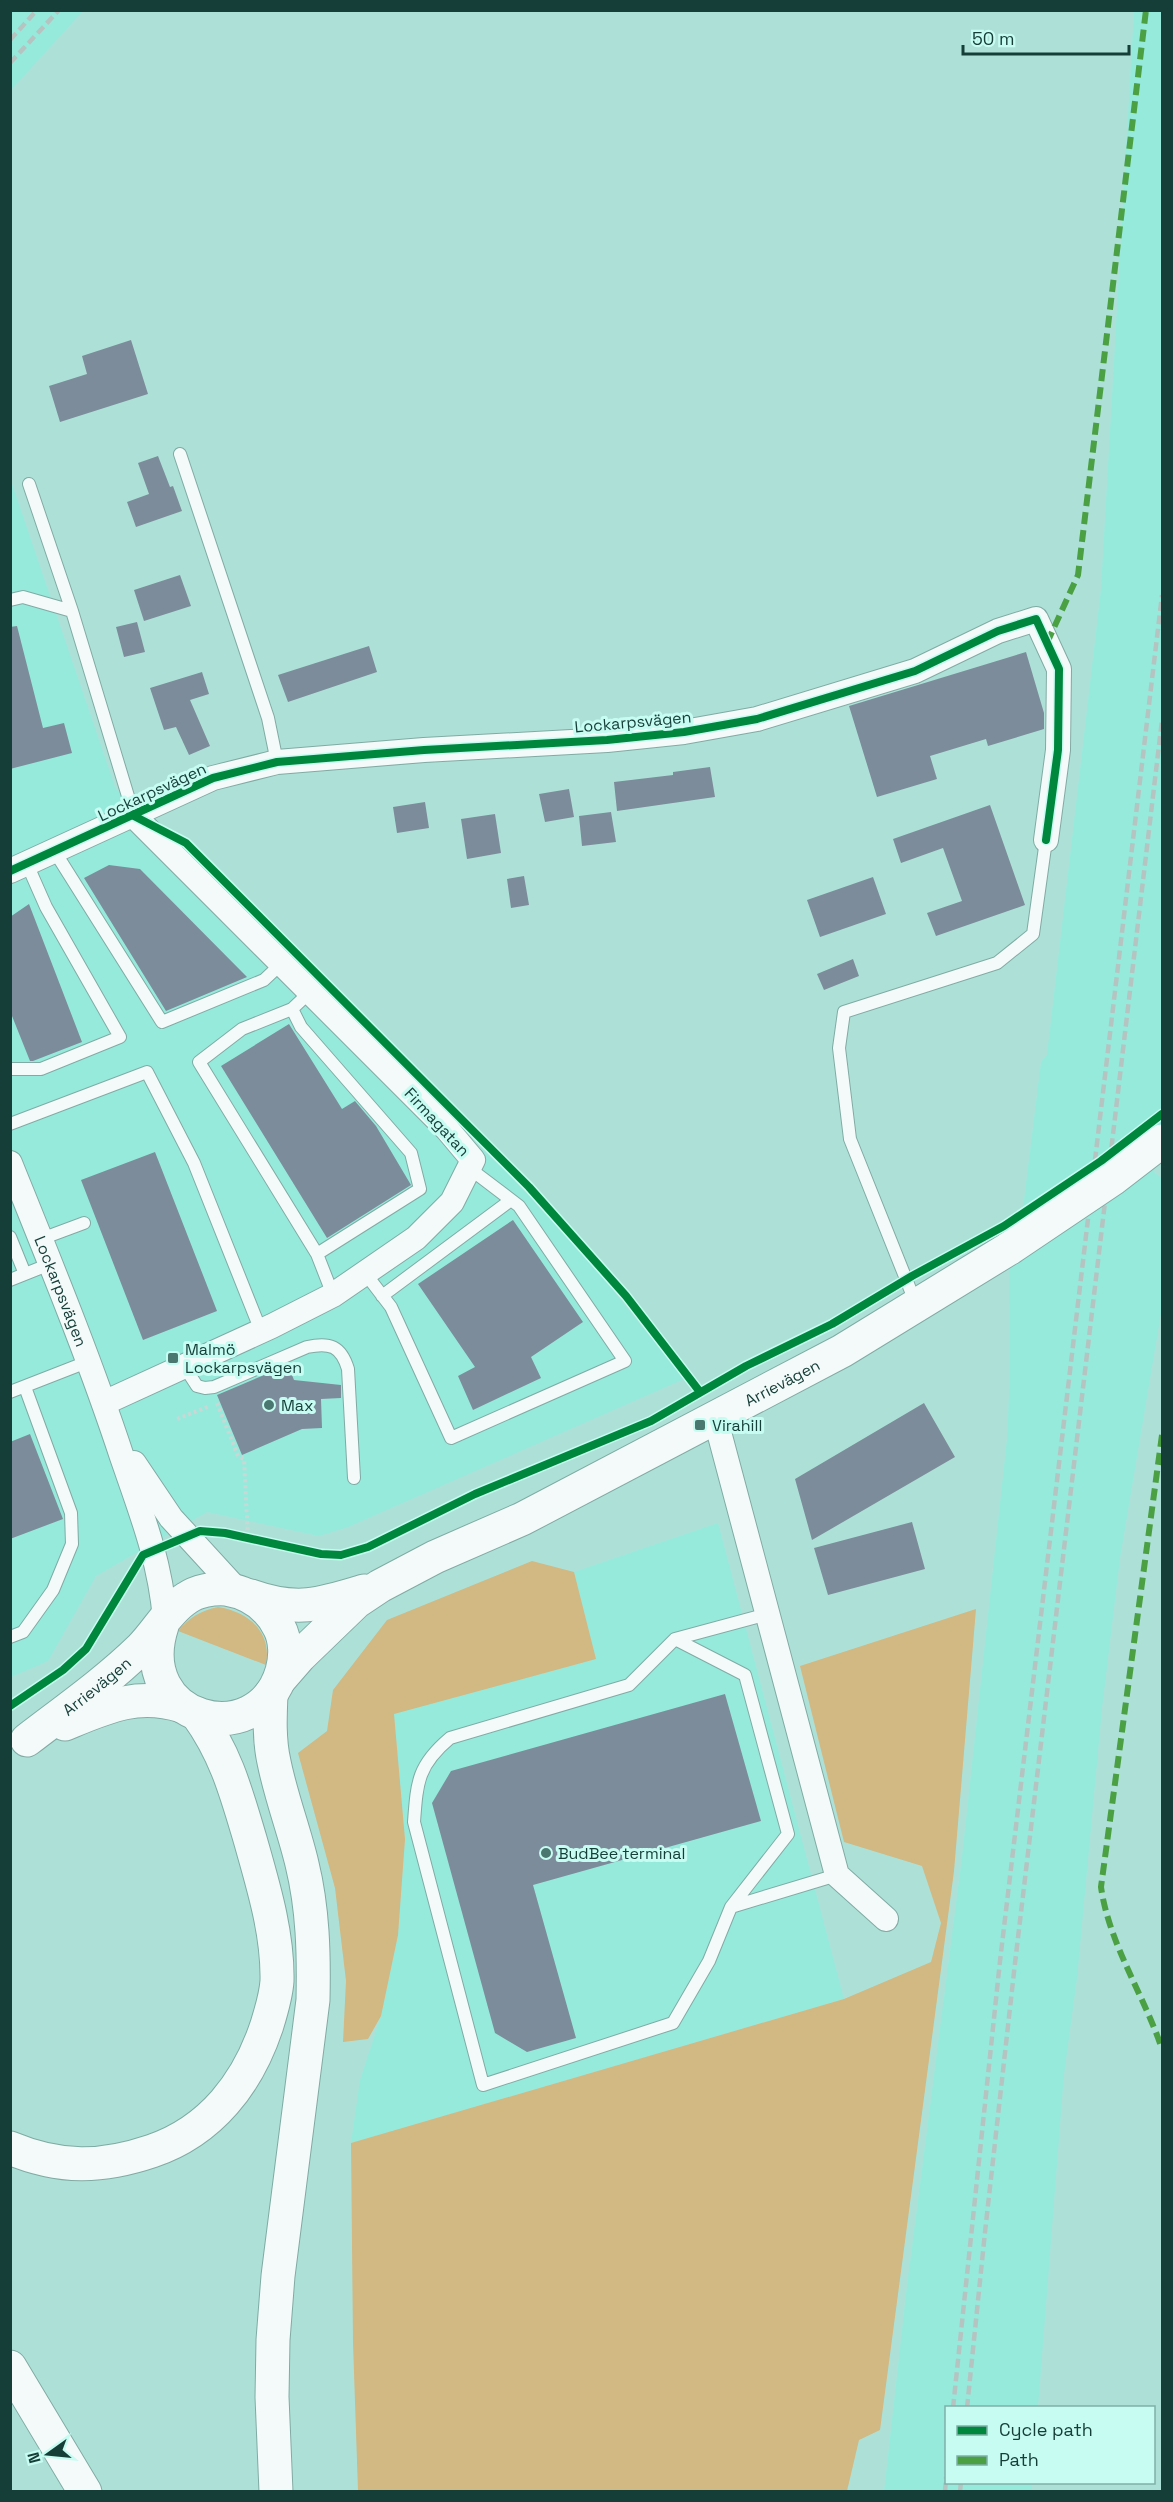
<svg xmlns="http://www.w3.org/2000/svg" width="1173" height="2502" viewBox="0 0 1173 2502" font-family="'Space Grotesk',sans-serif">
<rect width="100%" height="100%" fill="#ade1d8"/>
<path fill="#96eadc" d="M11,10l72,1 -72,79 -1,-79z
M1134,11h28v1111l-8,50 8,7v128l-42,251 -18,150 -25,270 -13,96 -26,333 -92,1v74l86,1 -1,8 -147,1 22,-198 56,-437 45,-418 3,-66 -1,-101 15,-72 17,-138 6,-7 54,-466z
M10,478l105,309 47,61 131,136 213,187 93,102 85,106 -336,148 -29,9 -112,-24 -111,64 -48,85 -37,16z
M718,1523l126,476 -493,144 9,-63 21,-64 17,-81 7,-96 -11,-126 202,-54 -22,-87z"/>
<path fill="#d2b882" d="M532,1561l42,11 22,87 -202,55 11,125 -7,96 -17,81 -13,23 -25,3 3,-61 -11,-93 -37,-135 29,-22 6,-41 54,-70z
M218,1607c31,5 54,25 48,58l-88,-34c12,-14 22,-20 40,-24z
M976,1609l-22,262 -74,559 -21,10 -12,51h-489l-5,-148 -2,-200 493,-144 87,-37 10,-39 -19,-57 -78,-24 -44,-176z"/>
<path fill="#7d8c9a" d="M131,340l17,54 -88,28 -11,-36 38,-12 -5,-18z
M158,456l12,31 3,-1 9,25 -46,16 -9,-25 22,-8 -11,-31z
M180,575l11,31 -47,15 -10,-31z
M137,622l8,30 -21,5 -8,-30z
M17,626l26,102 21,-5 8,30 -62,16v-142z
M369,646l8,26 -89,30 -10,-27z
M1026,652l18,61v16l-56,17 -2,-7 -56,17 7,23 -60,18 -28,-91z
M202,672l7,22 -19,6 20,46 -21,9 -13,-28 -12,3 -14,-42z
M710,767l5,30 -98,14 -3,-29 59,-7v-3z
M569,789l5,28 -29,5 -6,-28z
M425,802l4,26 -32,5 -4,-26z
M990,805l35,100 -89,31 -9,-23 35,-12 -19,-53 -42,15 -8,-24z
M611,812l5,30 -34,4 -3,-30z
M495,814l6,39 -34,6 -6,-40z
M109,865l31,4 107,108 -81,34 -82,-133z
M524,876l5,29 -18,3 -4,-29z
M873,877l13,37 -66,23 -13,-37z
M29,904l53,138 -49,19h-3l-20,-50v-94z
M853,959l6,17 -35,14 -7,-16z
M289,1024l53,85 13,-8 21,25 35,59 -84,53 -106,-172z
M155,1152l62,159 -74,29 -62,-160z
M513,1220l70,102 -52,35 10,21 -68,32 -15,-34 17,-9 -57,-83z
M288,1365l6,15 47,5v13l-20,1 1,29 -20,1 -60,26 -25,-60z
M924,1403l31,54 -143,83 -17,-61z
M30,1434l33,85 -53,20v-97z
M912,1522l13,47 -97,26 -14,-47z
M725,1694l36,127 -228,64 43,153 -49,14 -32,-19 -63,-230 19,-32z"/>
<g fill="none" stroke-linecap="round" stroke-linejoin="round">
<defs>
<path id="lane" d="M180,454l88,264 9,44
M29,484l43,127
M10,600l13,-3 49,14 62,205
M55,852l107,170 102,-42 18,-17
M292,1009l9,18 110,126 9,36 -103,65 -118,-192 43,-33 50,-20 18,-17
M10,1069h31l79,-32 -74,-130 -19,-43
M10,1124l137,-52 47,91 67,168
M10,1237l15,37
M41,1239l43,-16
M317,1254l16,41
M365,1273l26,34 60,131 174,-77 -106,-155 -50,-38
M10,1280l40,-16
M382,1296l129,-96
M916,1304l-66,-165 -11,-91 5,-36 153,-49 36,-29 13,-94
M184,1366l13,20 8,2 9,-1 93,-40c23,-5 34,-1 41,22l6,109
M10,1392l77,-30
M768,1614l-93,25 -46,46 -179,53c-32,27 -33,43 -36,84l69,263 190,-62 36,-62 22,-54 106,-32
M10,1637l13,-5 30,-42 19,-46 -1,-31 -46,-126
M675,1639l70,36 43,159 -57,73"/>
<g id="street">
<path d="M10,871l203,-93 64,-16 147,-12 183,-10 77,-8 73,-13 158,-48 83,-40 38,-12 23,50 -1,81 -12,90"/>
<path id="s1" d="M10,1163c39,97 79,194 112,294 19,55 38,103 43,162"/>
<path d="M104,1403l168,-77 61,-31 83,-57 36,-36 21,-42 -26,-31 -313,-313"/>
<path d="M715,1417l122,458 49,44"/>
<path d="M134,1463l37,55 67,73"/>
</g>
<g id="secondary">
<path d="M251,1596c45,16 68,9 113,-5"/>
<path id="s2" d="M280,1679l20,-23 56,-54 24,-16 55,-29 87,-38 320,-168 168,-103"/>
<path d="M65,1724c41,-17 72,-32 117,-18"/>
<path id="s3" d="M27,1740c39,-30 79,-58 114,-92 16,-16 27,-38 46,-50 10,-7 26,-10 39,-9 24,4 42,16 53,38 7,13 7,30 3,44 -24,83 -151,50 -120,-45"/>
</g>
<path id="highway" d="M271,1694c-1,23 -2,46 3,68 7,35 20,68 28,102 11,45 12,90 11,136l-35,276 -5,64 -1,57 4,95
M10,2148c50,21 92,20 142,3 59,-20 96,-68 115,-126 4,-13 9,-29 10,-44 1,-48 -14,-96 -27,-142 -14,-47 -24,-85 -53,-125
M10,2367l75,125"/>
</defs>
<use href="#lane" stroke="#80aba4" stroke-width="14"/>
<use href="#street" stroke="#80aba4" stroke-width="26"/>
<use href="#secondary" stroke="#80aba4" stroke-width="35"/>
<use href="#highway" stroke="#80aba4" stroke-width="35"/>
<path stroke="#c7d8d5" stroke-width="4" stroke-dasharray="3 3" stroke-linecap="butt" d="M217,1403l21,53 6,3 4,80
M177,1419l33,-13"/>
<use href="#lane" stroke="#f3faf9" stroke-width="12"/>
<use href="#street" stroke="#f3faf9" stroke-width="24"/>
<use href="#secondary" stroke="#f3faf9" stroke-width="33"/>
<use href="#highway" stroke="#f3faf9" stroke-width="33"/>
<path stroke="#b5c4c1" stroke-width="4.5" stroke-dasharray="9 4.5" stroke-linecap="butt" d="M10,40l27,-30
M10,63l49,-53
M953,2408l47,-447 162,-1366
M967,2408l18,-176 30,-269 147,-1243
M945,2492l1,-15
M960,2492l1,-10"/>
<defs>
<path id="secondary-bridge" d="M1010,1248l104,-70 48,-37"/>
</defs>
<use href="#secondary-bridge" stroke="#80aba4" stroke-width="35" stroke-linecap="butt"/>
<use href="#secondary-bridge" stroke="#f3faf9" stroke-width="33"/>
<path stroke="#4ba044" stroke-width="6" stroke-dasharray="12 6" stroke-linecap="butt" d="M1047,643l31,-68 68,-565
M1162,1435l-61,452c8,57 43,108 61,162"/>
<defs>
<path id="cycleway" d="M134,816l52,27 343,344 97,109 74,96
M10,871l203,-93 64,-16 147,-12 183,-10 77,-8 73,-13 158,-48 83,-40 38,-12 23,50 -1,81 -12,90
M10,1706l53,-36 23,-21 57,-94 57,-24 25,2 96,21 20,1 27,-8 107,-53 176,-73 95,-55 86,-42 80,-48 92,-50 97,-65 61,-47"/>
</defs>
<use href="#cycleway" stroke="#c6fcf2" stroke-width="11"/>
<use href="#cycleway" stroke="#00873e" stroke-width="8"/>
</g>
<g fill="#4a7770" stroke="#c6fcf2" stroke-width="2">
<rect x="167" y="1352" width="12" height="12" rx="3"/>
<circle cx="269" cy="1405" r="6"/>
<rect x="694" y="1419" width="12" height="12" rx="3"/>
<circle cx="546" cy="1853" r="6"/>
</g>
<g text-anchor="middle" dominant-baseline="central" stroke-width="6" stroke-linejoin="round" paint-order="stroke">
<g font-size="16" fill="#153e38" stroke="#c6fcf2">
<text transform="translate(633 722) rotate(-5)">Lockarpsvägen</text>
<text transform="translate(152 792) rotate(-25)">Lockarpsvägen</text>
<text transform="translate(437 1122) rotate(47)">Firmagatan</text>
<text stroke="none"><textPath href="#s1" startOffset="138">Lockarpsvägen</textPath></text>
<text stroke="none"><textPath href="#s2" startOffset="588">Arrievägen</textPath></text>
<text stroke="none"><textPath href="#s3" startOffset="88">Arrievägen</textPath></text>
</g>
<g font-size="16" fill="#153e38" stroke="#c6fcf2" text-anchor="start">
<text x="185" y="1349">Malmö<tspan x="185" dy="18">Lockarpsvägen</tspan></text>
<text x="281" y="1405">Max</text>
<text x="712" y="1425">Virahill</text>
<text x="558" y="1853">BudBee terminal</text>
</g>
</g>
<rect width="1173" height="2502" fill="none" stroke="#153e38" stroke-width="24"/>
<rect x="945" y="2406" width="210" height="78" fill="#c6fcf2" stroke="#7fb0a8" stroke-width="1.5"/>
<rect x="957" y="2426" width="30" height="9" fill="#00873e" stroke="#7fb0a8" stroke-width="1.5"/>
<text x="999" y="2436" font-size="18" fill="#153e38">Cycle path</text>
<rect x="957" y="2456" width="30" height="9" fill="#4ba044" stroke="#7fb0a8" stroke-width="1.5"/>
<text x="999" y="2466" font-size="18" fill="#153e38">Path</text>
<g transform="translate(48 2454) rotate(255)" stroke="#c6fcf2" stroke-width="4.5" paint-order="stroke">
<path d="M0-4.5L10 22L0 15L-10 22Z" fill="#153e38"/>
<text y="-9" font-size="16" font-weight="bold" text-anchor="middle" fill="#153e38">N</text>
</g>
<path d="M963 45v9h166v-9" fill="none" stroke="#153e38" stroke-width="3"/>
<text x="972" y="45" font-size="18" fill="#153e38" stroke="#c6fcf2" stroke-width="4.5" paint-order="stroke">50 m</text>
</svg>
